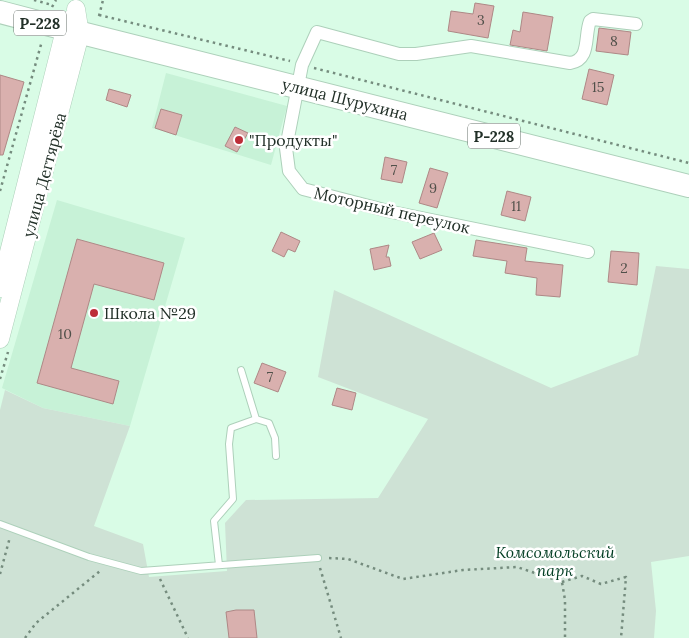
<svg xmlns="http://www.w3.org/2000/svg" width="689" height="638" viewBox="0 0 689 638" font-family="Lora,serif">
<rect width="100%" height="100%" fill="#d9fce6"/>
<path fill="#c7f2d7" d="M166,73l121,33 -16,59 -119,-37z
M57,200l128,38 -55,188 -87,-18 -41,-20z"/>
<path fill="#cee2d5" d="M656,266l33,3v287l-38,6 5,49 -2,27h-654v-228l5,-20 38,18 87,18 -36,100 49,18 6,33 78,-6 -2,-48 21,-23 132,-2 50,-79 -110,-42 16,-87 217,98 87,-33z"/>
<path fill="#d9b0ae" stroke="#ae8886" d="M475,3l19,3 -6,32 -40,-7 3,-20 22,3z
M523,12l30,5 -6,34 -37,-6 3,-15 7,2z
M599,28l32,4 -3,23 -32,-4z
M589,69l25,6 -7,30 -25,-6z
M0,75l24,7 -21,73h-3z
M109,89l22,6 -4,12 -21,-7z
M161,109l21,6 -6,20 -21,-7z
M235,127l13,6 -11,19 -12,-6z
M385,157l22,5 -5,21 -21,-4z
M430,168l18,5 -11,35 -18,-5z
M507,191l24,6 -6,24 -24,-6z
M281,232l19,9 -5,11 -7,-3 -4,8 -12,-6z
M434,233l8,17 -22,9 -8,-17z
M77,239l87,24 -10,37 -60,-16 -23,84 48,13 -6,23 -76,-21z
M476,240l51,8 -2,13 38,4 -3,32 -24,-2 1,-17 -32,-5 2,-12 -34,-5z
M389,245l-3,12h3l2,9 -17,4 -4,-21z
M611,251l28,2 -2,32 -29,-3z
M262,363l24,9 -8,20 -24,-9z
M337,388l19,5 -4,17 -20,-5z
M236,610h18l3,28h-28l-3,-26z"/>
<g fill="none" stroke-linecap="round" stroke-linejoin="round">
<defs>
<path id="lane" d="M241,370l15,49
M0,524l89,33 52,14 177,-13
M219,565l-5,-44 19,-22 -4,-55 2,-16 25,-9 13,4 6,15 1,18"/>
<path id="street" d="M588,252l-196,-40 -89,-23 -14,-18 -3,-23 16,-83 15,-33 82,22h17l55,-8 99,17c21,-3 14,-27 20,-42l3,-2 43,5"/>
<path id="secondary" d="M0,288l65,-258 6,-11
M0,339l80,-305 -4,-25"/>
<path id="highway" d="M0,12c229,60 459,116 689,174"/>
</defs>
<use href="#lane" stroke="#add0ba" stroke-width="8"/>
<use href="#street" stroke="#add0ba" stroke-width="14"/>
<use href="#secondary" stroke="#add0ba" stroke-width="19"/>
<use href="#highway" stroke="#add0ba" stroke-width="24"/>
<path stroke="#758c7e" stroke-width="2.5" stroke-dasharray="2.5 4" stroke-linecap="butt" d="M34,0l18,5
M52,7l4,-7
M99,15l191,46
M99,16l4,-16
M314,68l375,95
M0,191l42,-150
M0,379l8,-27
M329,558l19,1 55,20 60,-9 54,-3 45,15 3,18v38
M320,568l21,70
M0,574l10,-37
M160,579l28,59
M562,582l20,-6 19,8 25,-7 -5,61
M25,638l11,-15 64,-52"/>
<use href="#lane" stroke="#fff" stroke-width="6"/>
<use href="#street" stroke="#fff" stroke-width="12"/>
<use href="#secondary" stroke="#fff" stroke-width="18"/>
<use href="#highway" stroke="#fff" stroke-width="22"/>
</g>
<g fill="#bd2d38" stroke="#fff" stroke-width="2">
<circle cx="239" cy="140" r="5"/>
<circle cx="94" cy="313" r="5"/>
</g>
<g text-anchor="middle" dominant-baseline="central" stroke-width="5" stroke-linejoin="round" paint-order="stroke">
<g font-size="14" fill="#50504a">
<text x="481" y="20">3</text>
<text x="614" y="41">8</text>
<text x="598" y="87">15</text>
<text x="394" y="170">7</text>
<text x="433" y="188">9</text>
<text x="516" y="206">11</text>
<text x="624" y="268">2</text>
<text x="65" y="334">10</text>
<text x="270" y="377">7</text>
</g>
<g fill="#fff" stroke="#646e68" stroke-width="1">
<rect x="14" y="10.5" width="52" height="25" rx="4"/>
<rect x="468" y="123.5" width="52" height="25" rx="4"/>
</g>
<g font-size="15" font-weight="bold" fill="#223028">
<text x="40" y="23">Р-228</text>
<text x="494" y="136">Р-228</text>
</g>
<g font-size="16" fill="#223028" stroke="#fff">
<text transform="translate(345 99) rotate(14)">улица Шурухина</text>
<text transform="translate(44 175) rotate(-75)">улица Дегтярёва</text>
<text transform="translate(392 210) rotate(13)">Моторный переулок</text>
</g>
<g font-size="16" fill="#223028" stroke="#fff" text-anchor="start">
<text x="249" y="140">"Продукты"</text>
<text x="104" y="313">Школа №29</text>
</g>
<g font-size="16" font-style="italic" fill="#003d22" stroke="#fff">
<text x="555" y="552">Комсомольский<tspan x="555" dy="18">парк</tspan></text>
</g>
</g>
</svg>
